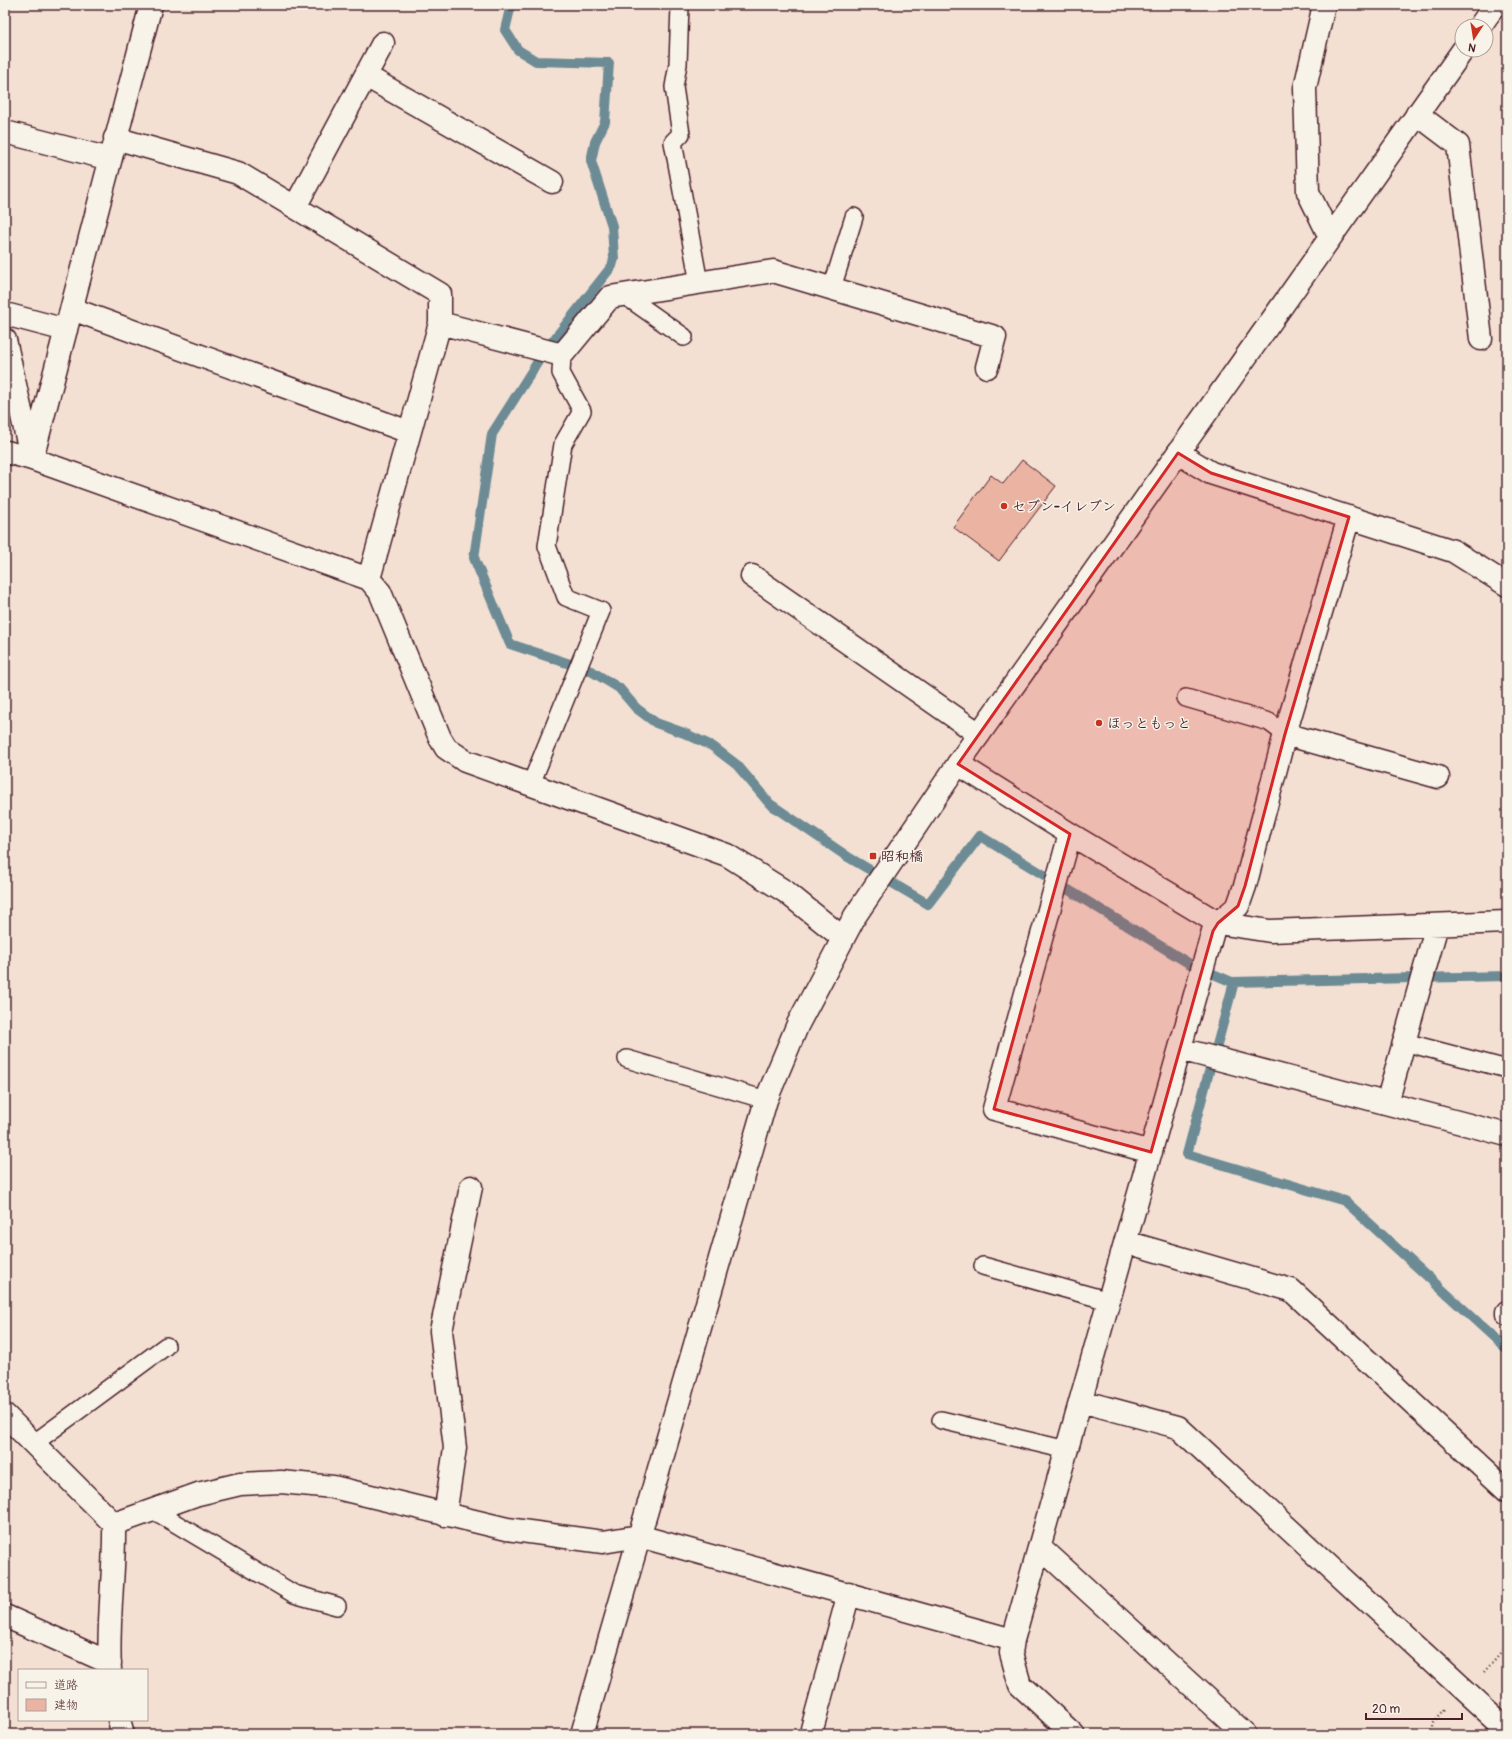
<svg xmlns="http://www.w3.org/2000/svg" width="1512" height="1739" viewBox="0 0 1512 1739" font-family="Pangolin,'Klee One',sans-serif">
<rect width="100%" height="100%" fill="#f3e0d3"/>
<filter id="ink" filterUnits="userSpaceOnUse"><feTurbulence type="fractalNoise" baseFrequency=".025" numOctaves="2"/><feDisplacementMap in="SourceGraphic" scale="8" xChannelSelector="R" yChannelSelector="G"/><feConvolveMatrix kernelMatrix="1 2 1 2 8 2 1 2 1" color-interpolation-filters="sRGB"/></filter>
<g filter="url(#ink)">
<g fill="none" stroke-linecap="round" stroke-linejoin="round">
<path stroke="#6c8b95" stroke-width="10" d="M511,5l-6,25 13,20 18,11 73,2 -4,59 -10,20 -4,19 21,65 2,33 -2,7 -68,86 -52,82 -18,124 36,86 81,27 28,17 17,20 20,15 28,10 28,13 25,19 33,39 78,53 80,47 52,-68 210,128 42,18 275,-6
M1216,1049l18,-67
M1209,1072l-22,82 158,47 162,148"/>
</g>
<path fill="#ebb3a2" stroke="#4a1f2b" d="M1022,460l34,26 -57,75 -46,-34 38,-52 12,9z"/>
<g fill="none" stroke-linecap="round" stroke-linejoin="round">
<defs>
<path id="lane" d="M680,5l-2,59 -4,23 7,47 -8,8 26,141
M832,288l22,-71
M623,294l61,43
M1186,698l83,24 16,12
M531,784l70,-173 -35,-14 -19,-51 16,-102 19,-33 -21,-38 1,-18
M1404,1042l103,27
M627,1059l139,41
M983,1266l126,35
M941,1420l126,30
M33,1444l133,-98
M153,1510l141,84 43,12"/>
<path id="street" d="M1324,5l-19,83 3,104 22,45
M366,76l186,106
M1417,114l41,31 23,194
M5,132l105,27
M115,138l123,35 202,121v29l-71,256
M295,207l88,-164
M72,309l337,123
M5,314l61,16
M440,323l122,32 48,-58 163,-26 222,66 -8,30
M5,340l26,116
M1178,453l33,20 242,78 54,34
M5,454l2,-2 25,7 337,120 11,13 60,146 6,10 19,13 262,94 59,37 57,46
M32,459l119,-454
M752,576l227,158
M1285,734l153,43
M958,764l112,70 148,89 52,8 237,-9
M1070,834l-76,275 157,43
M1180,1049l327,86
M1387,1103l50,-178
M1126,1242l165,48 216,200
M1507,1312v2
M1081,1401l97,26 329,303
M5,1415l109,109c1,49 -7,97 -4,146
M445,1515l10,-67 -14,-117 30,-144
M114,1524l84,-30 42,-10 41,-2 52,5 174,42 96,13 36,-6 374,104
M1040,1547l205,187
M5,1616l105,47
M119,1720l4,14
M812,1729l37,-136
M1073,1734l-53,-49 -9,-32 2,-13 200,-709 5,-8 20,-17 7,-20 40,-152 64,-217"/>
<path id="secondary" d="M1480,26l15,-21
M582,1734l184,-634 32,-76 57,-108 103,-152 505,-714"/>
</defs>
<use href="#lane" stroke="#4a1f2b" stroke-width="20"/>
<use href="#street" stroke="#4a1f2b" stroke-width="25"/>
<use href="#secondary" stroke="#4a1f2b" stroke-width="25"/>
<path stroke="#4a1f2b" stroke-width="2.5" stroke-dasharray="1 3" stroke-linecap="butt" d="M1484,1672l23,-27
M1430,1734l3,-12 11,-13"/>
<use href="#lane" stroke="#f7f3e8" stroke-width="17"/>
<use href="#street" stroke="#f7f3e8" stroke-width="22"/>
<use href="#secondary" stroke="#f7f3e8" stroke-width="22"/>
</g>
</g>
<path fill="#d62828" fill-opacity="0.2" stroke="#d62828" stroke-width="3" stroke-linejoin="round" d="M1178,453l33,20 138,44 -64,217 -40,152 -7,20 -20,17 -5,8 -62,221 -157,-43 76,-275 -112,-70z"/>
<g fill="#c8321e" stroke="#f7f3e8" stroke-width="1.5">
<circle cx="1004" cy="506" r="4"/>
<circle cx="1099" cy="723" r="4"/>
<rect x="869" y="852" width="8" height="8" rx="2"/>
</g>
<g text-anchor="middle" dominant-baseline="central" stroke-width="3" stroke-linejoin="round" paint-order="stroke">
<g font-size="14" font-weight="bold" fill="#4a1f2b" stroke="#f7f3e8" text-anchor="start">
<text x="1012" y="506">セブン-イレブン</text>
<text x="1107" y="723">ほっともっと</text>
<text x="881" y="856">昭和橋</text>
</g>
</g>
<rect width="1512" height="1739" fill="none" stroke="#f7f3e8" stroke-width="20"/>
<rect x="10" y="10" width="1492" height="1719" fill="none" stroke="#4a1f2b" stroke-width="1.5" filter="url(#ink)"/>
<rect x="18" y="1669" width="130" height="52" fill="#f7f3e8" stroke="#b29e9c"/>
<rect x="26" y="1682" width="20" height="6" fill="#f7f3e8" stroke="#b29e9c"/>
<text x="54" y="1689" font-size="12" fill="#4a1f2b">道路</text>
<rect x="26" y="1699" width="20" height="12" fill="#ebb3a2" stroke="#b29e9c"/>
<text x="54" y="1709" font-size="12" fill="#4a1f2b">建物</text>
<g transform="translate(1474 38) rotate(192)"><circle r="19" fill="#f7f3e8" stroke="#b29e9c"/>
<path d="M0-3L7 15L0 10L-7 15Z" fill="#c8321e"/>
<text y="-6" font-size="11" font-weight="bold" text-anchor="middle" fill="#4a1f2b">N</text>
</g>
<path d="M1366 1713v6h96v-6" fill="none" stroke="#4a1f2b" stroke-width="2"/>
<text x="1372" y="1713" font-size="12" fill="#4a1f2b" stroke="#f7f3e8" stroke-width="3" paint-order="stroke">20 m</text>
</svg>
